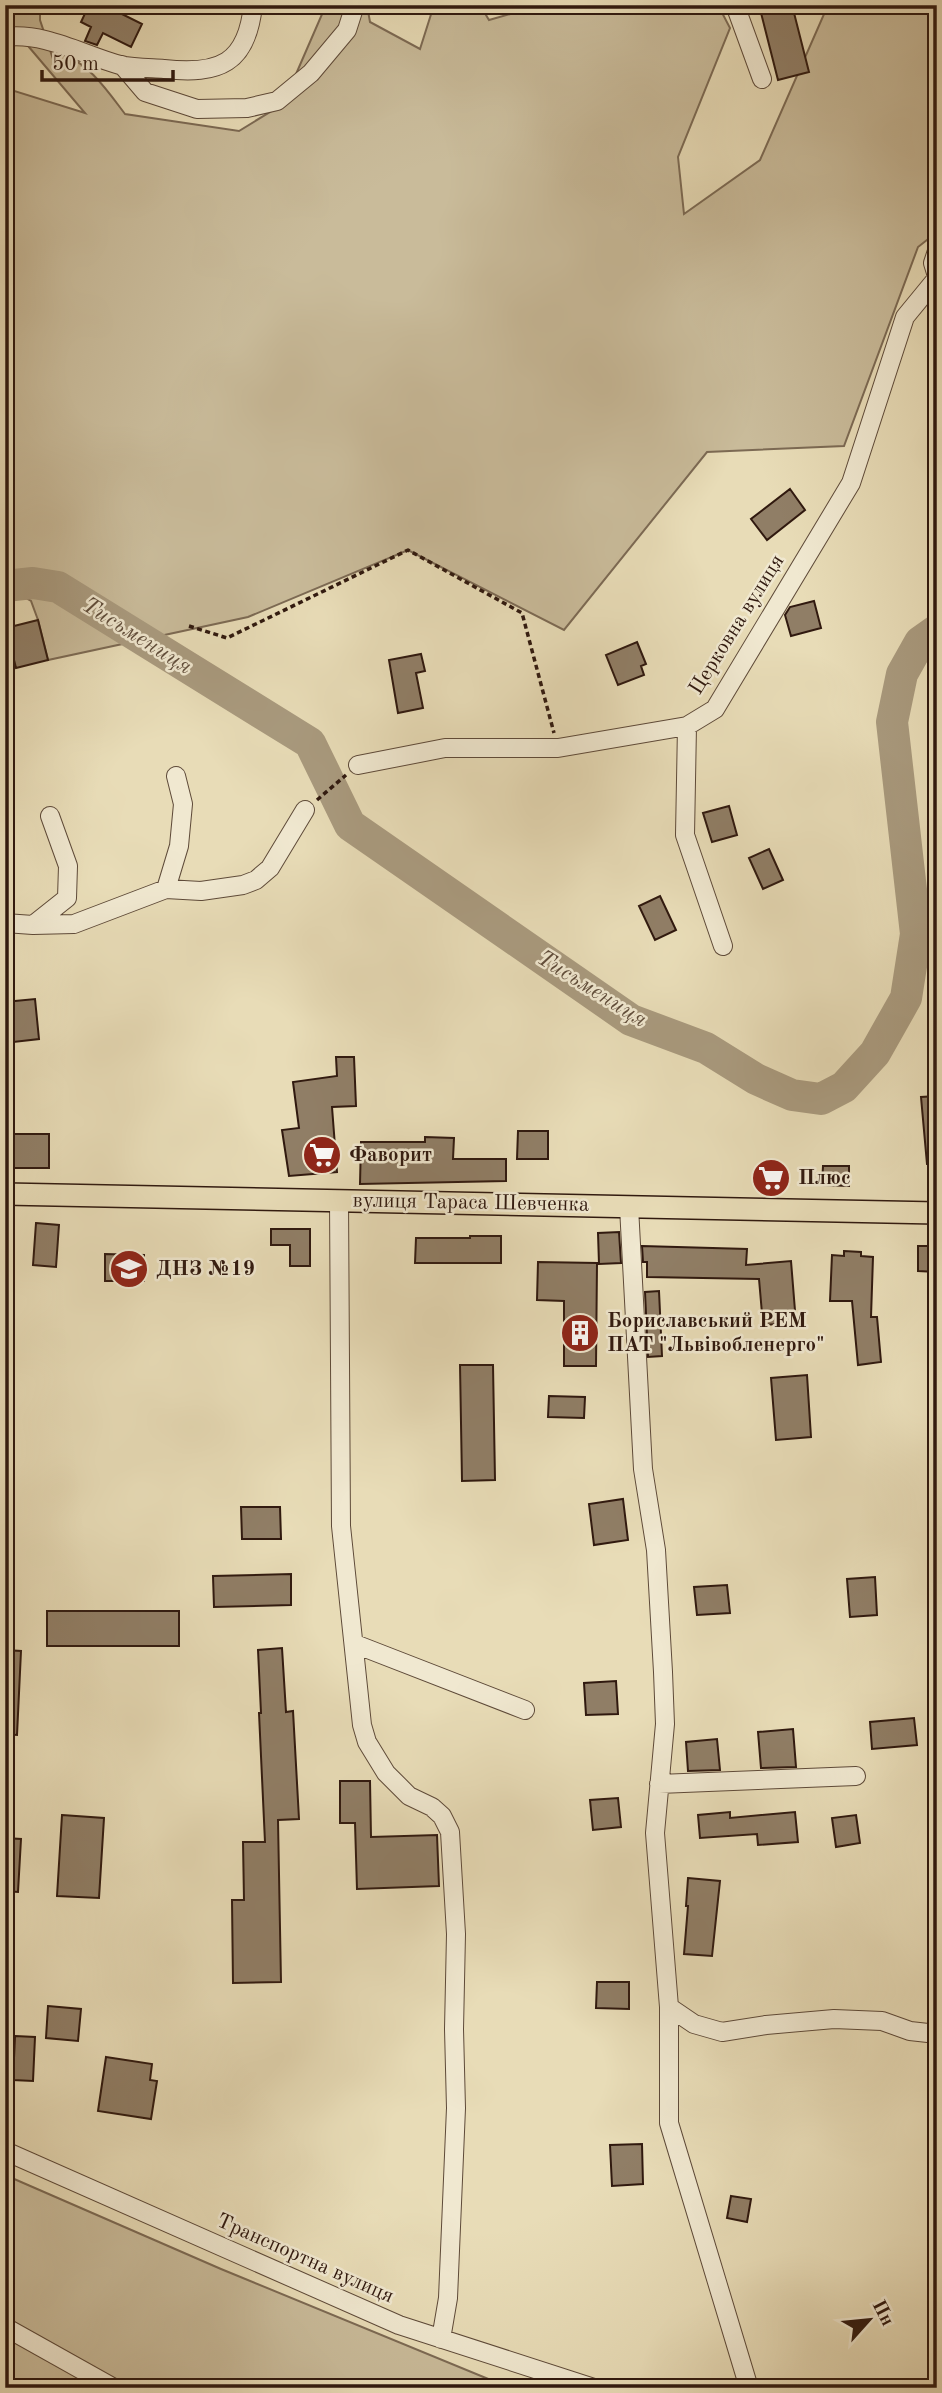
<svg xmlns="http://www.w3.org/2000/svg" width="942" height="2393" viewBox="0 0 942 2393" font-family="'Old Standard TT',serif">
<rect width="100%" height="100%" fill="#e8dcb7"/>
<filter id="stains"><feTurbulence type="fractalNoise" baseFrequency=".00286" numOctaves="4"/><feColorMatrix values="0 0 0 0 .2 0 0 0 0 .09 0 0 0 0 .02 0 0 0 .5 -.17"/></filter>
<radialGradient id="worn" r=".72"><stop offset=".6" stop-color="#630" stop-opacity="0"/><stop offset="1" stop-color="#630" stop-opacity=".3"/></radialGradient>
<path fill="#c9bb9a" stroke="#7c6a54" stroke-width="2" d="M5,5h35v15l13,39 7,-5c27,6 49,39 65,60l114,17 44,-27 43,-99h41l3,17 50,27 14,-44h46l9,15 53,-15h176l12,23 -52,129 6,57 76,-54 68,-155h109v227l-19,15 -74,199 -137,6 -143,178 -156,-80 -160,67 -200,43 -10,-40 -7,-19 -26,-15v-498l80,25 -62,-73 -18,-5z
M5,2175l216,94 282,116 -2,3h-496z"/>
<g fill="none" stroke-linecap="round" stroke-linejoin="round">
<path stroke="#a99a7e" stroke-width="32" d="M5,586l28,-3 25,4 252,156 40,82 281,195 75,28 50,31 36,16 29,4 23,-12 31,-34 31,-55 10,-64 -24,-212 10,-48 18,-32 17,-12"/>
</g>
<path fill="#907e66" stroke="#30190f" stroke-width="2" d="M89,5h15l38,19 -11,23 -28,-14 -6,12 -12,-4 6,-14 -10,-5z
M759,5h33l17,67 -31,8z
M790,489l15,21 -38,30 -16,-21z
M814,601l7,27 -30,8 -6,-21 5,-8z
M38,620l10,40 -32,8 -10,-40z
M637,642l9,22 -5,2 3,9 -26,10 -12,-30z
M421,654l4,17 -9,2 7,35 -25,5 -9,-53z
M729,806l8,29 -25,7 -9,-29z
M769,849l14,31 -20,9 -14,-31z
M660,896l16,34 -21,10 -16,-34z
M35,999l4,40 -34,4v-41z
M336,1057h18l2,49 -24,1 5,65 -48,4 -7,-46 17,-2 -6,-46 44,-6z
M937,1096v67l-10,1 -6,-67z
M518,1131h30v28h-31z
M12,1134h37v34h-37z
M425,1137l29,1 -1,21h53v22l-146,3 1,-42h64z
M760,1165h21l1,23 -22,1z
M823,1166h26v20l-27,-1z
M36,1223l23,2 -3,42 -23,-2z
M271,1229h39v37h-20v-21h-19z
M619,1232l2,31 -22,1 -1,-31z
M470,1236h31v27h-86l1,-25h54z
M642,1246l105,3 -1,16 45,-4 5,62 -33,2 -4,-46 -112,-2v-15h-4z
M918,1246h19v26l-19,-1z
M844,1251l17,1v4l12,1 -2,60h6l4,45 -23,3 -6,-64h-22l2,-46 12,1z
M105,1254l39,1v26h-39z
M538,1262l59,1 -1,103h-32v-65l-27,-1z
M659,1291l3,65 -14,1 -3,-65z
M460,1365h33l2,115 -33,1z
M807,1375l4,62 -35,3 -5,-62z
M549,1396l36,1 -1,21 -36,-1z
M623,1499l5,41 -34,5 -5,-41z
M241,1507h39l1,32h-39z
M291,1574v31l-77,2 -1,-31z
M875,1577l2,38 -27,2 -3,-38z
M727,1585l3,28 -33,2 -3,-28z
M47,1611h132v35h-132z
M282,1648l4,64 7,-1 6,108 -21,1 3,162 -48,1 -1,-83h12l-1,-58h22l-6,-129h2l-3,-63z
M5,1650l16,1 -4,84 -12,-1z
M616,1681l2,33 -32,1 -2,-32z
M914,1718l3,27 -45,4 -2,-27z
M793,1729l3,38 -35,1 -3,-36z
M717,1739l3,31 -32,1 -2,-29z
M340,1781h30l1,56 66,-2 2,51 -82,3 -2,-66h-15z
M618,1798l3,29 -28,3 -3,-30z
M730,1812v6l65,-6 3,30 -40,3 -1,-11 -57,4 -2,-23z
M62,1815l42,3 -5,80 -42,-2z
M856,1815l4,28 -24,4 -4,-29z
M5,1838l16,1 -3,53 -13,-1z
M688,1878l32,3 -8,75 -28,-2 4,-48h-2z
M597,1982h32v27l-33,-1z
M48,2006l33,3 -3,32 -32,-3z
M15,2036l20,1 -2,44 -20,-1z
M106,2057l46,7 -2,16 7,1 -6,38 -53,-8z
M642,2144l1,40 -31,2 -2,-41z
M731,2196l20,3 -4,23 -20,-4z"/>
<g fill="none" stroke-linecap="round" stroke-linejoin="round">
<defs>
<path id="minor" d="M735,5l27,74
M5,37c40,-5 78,18 115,28 14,3 30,3 44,4 55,6 83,-5 89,-64
M122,65l23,27 52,17 50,-1 30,-7 34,-28 36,-43 8,-25
M937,251l-4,12 4,13
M687,726l-2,109 38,111
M358,765l87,-17h113l129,-22 28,-17 136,-226 54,-166 32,-39
M166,889l13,-43 4,-42 -7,-28
M5,923l28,2 41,-1 92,-35 35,2 42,-6 13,-5 14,-12 35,-58
M33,925l34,-27 1,-32 -18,-50
M339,1200l2,326 21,199 5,17 19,31 23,23 23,11 10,9 8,16 6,102 -2,95 2,79 -8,190 -7,41
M629,1207l14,262 13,81 7,122 2,52 -10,109 14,174v116l80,265
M355,1644l170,66
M659,1784l197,-8
M669,2007l25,17 28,8 44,-7 68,-6 48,2 28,10 27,3
M5,2151l394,174 195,63
M5,2327l109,61"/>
<path id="major" d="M5,1194l932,19"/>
</defs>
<use href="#minor" stroke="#5e4a39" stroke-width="20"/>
<use href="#major" stroke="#30190f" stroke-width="24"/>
<path stroke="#30190f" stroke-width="3.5" stroke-dasharray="5 3.5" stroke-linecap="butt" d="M189,626l38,12 181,-88 114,63 32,120
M317,800l29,-25"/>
<use href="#minor" stroke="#f0e8d0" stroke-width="18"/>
<use href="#major" stroke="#e8dcb7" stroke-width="21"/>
</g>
<defs>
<symbol id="supermarket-disc" viewBox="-11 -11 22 22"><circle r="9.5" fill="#8f2418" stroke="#f0e8d0"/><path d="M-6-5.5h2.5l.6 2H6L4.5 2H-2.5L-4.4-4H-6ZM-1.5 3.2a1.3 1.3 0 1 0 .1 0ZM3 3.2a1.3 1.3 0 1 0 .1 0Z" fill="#fff"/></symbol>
<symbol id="school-disc" viewBox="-11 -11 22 22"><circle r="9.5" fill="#8f2418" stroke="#f0e8d0"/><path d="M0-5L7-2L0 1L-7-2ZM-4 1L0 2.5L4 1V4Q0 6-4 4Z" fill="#fff"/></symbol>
<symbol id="building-disc" viewBox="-11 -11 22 22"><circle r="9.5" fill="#8f2418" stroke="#f0e8d0"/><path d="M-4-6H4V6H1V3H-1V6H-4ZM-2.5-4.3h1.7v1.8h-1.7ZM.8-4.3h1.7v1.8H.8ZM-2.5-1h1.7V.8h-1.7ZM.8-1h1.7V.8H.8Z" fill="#fff"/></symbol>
</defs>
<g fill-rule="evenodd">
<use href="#supermarket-disc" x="300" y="1133" width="44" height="44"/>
<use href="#supermarket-disc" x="749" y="1156" width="44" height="44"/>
<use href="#school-disc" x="107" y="1247" width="44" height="44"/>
<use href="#building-disc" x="558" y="1311" width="44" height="44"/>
</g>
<g text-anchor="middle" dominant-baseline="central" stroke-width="5" stroke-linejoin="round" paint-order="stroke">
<g font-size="21" fill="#30190f" stroke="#f0e8d0">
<text transform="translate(737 625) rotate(-58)">Церковна вулиця</text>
<text transform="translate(471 1203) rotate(1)">вулиця Тараса Шевченка</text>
<text transform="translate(305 2259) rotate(24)">Транспортна вулиця</text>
</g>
<g font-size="21" font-weight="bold" fill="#30190f" stroke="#f0e8d0" text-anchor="start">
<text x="349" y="1155">Фаворит</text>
<text x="798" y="1178">Плюс</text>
<text x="156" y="1269">ДНЗ №19</text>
<text x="607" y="1321">Бориславський РЕМ<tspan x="607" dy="24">ПАТ "Львівобленерго"</tspan></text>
</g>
<g font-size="23" font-style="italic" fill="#604d3b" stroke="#f0e8d0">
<text transform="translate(137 636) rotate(32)">Тисьмениця</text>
<text transform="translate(592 989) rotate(32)">Тисьмениця</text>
</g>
</g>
<rect width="942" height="2393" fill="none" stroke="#e8dcb7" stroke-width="28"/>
<rect x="7" y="7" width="928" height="2379" fill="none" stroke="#30190f" stroke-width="3.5"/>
<rect x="14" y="14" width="914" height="2365" fill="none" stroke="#30190f" stroke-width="2"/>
<g transform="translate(869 2320) rotate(63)" stroke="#f0e8d0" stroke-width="5" paint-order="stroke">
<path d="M0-5L12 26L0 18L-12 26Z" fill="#30190f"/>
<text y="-10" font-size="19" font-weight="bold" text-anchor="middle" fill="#30190f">Пн</text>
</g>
<path d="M42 70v10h131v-10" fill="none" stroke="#30190f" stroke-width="3.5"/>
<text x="52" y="70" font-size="21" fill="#30190f" stroke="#f0e8d0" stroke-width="5" paint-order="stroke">50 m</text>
<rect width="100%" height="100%" filter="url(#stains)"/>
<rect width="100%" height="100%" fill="url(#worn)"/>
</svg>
